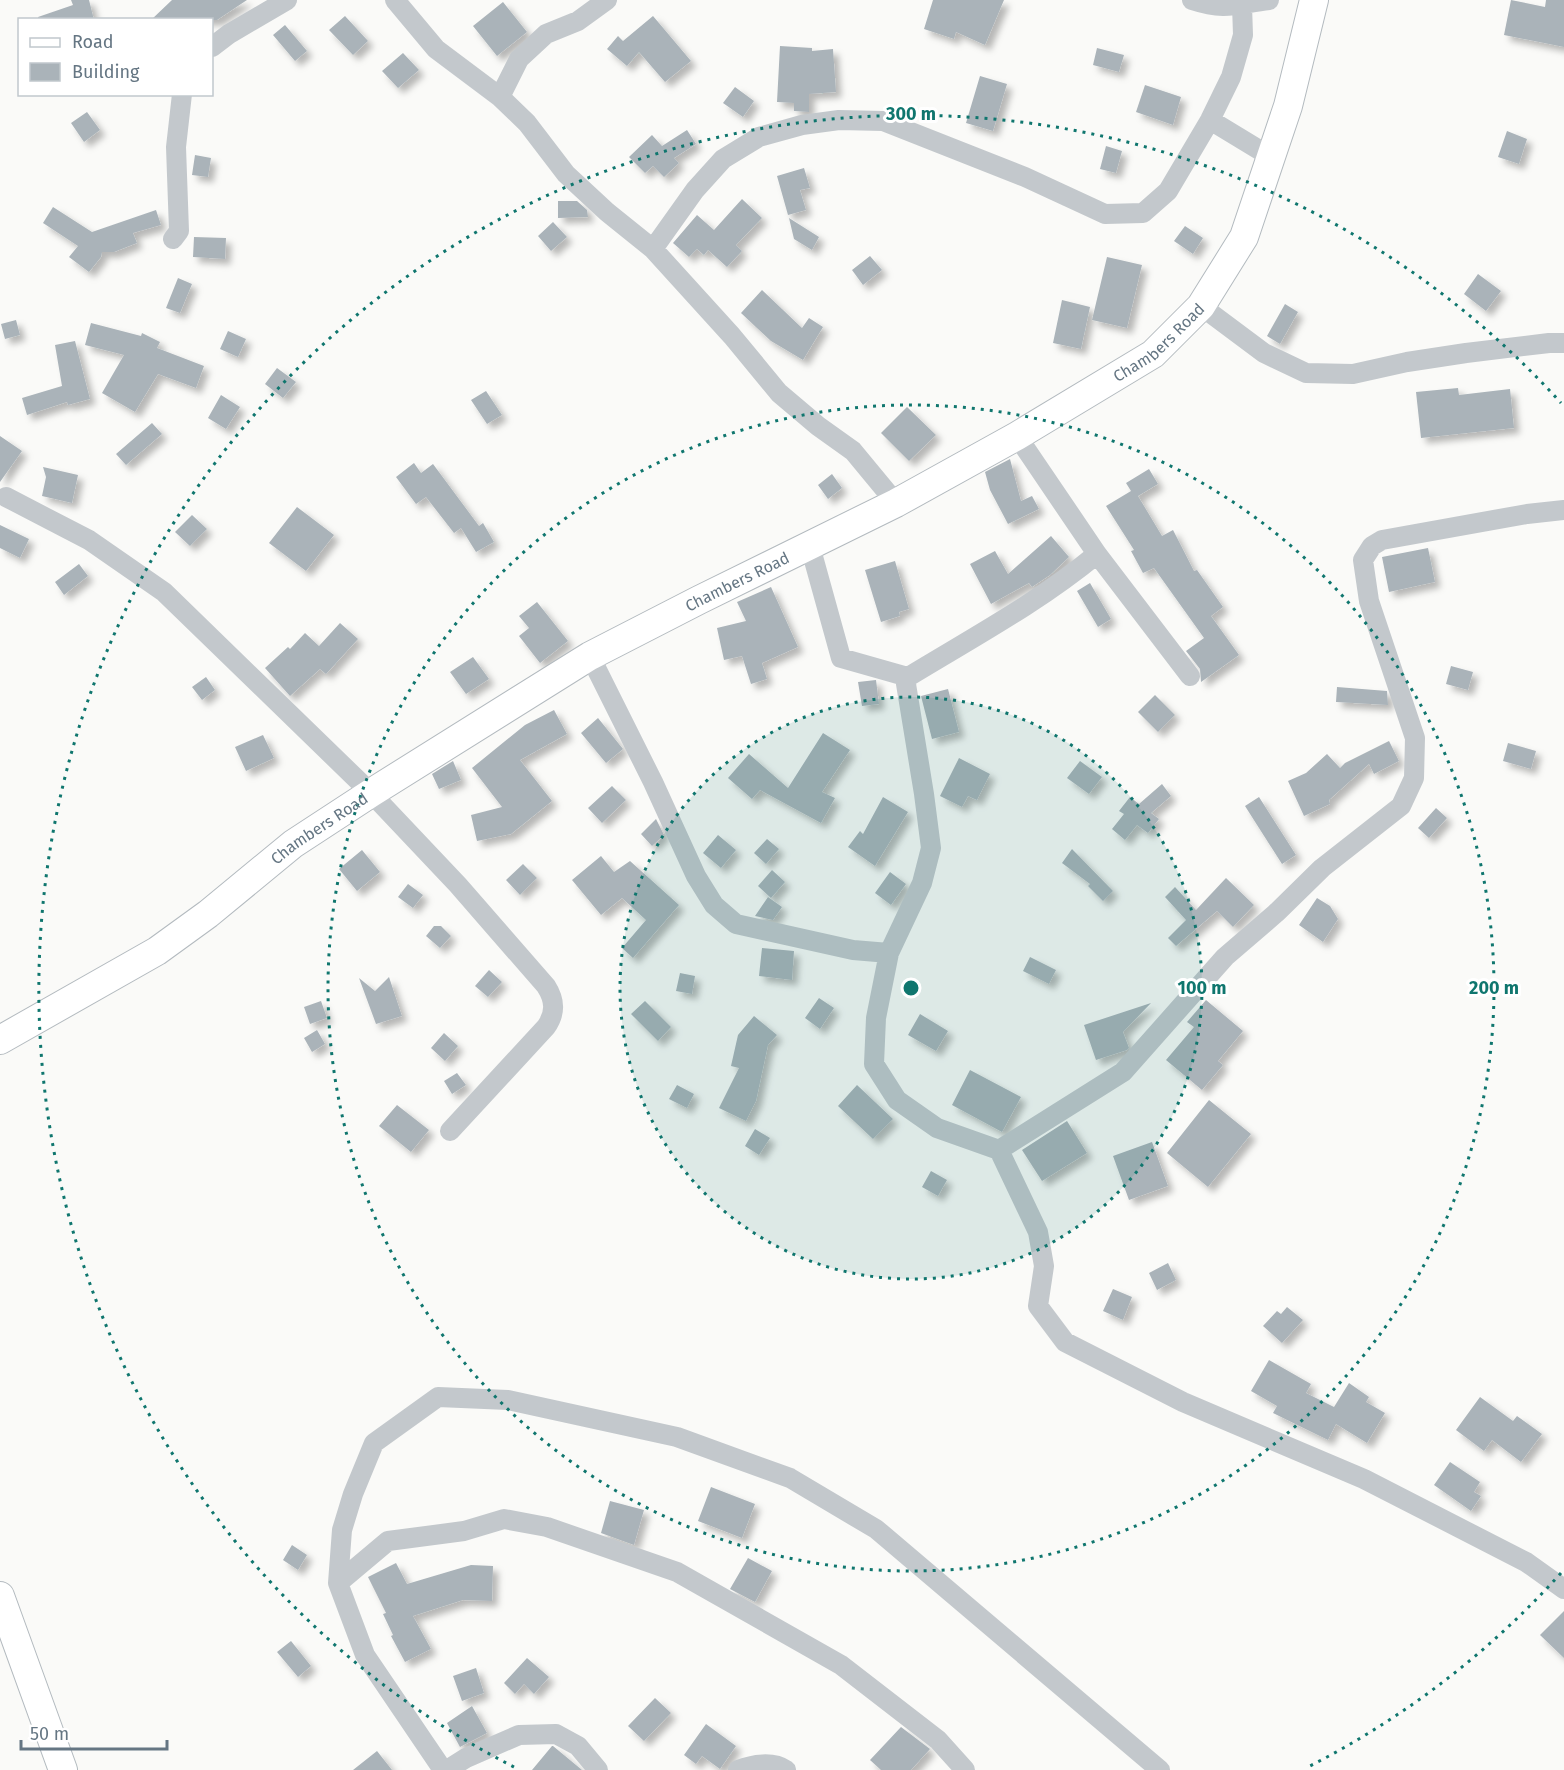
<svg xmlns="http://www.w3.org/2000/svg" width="1564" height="1770" viewBox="0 0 1564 1770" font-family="'Fira Sans',sans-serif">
<defs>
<filter id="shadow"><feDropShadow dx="5.5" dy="5.5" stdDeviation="3" flood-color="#0004"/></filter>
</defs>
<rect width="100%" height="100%" fill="#fafaf8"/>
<path fill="#aab3b9" filter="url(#shadow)" d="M71,0h18l5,20h-55l-1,-3 35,-12z
M172,0h75l-30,20h-66z
M933,0h71l-19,45 -29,-13 -2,7 -30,-10z
M1511,0l34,7 1,-7h18v47l-60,-12z
M503,2l24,30 -30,24 -24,-30z
M345,16l23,25 -15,14 -24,-25z
M653,16l38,45 -26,21 -26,-30 -12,14 -20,-17 11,-13 5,5z
M285,25l22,26 -12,10 -22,-26z
M780,46l32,2v3l21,-2 3,43 -27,2v18l-15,-1v-8l-17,-1z
M1097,48l27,7 -5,17 -26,-7z
M403,53l16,17 -21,18 -16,-17z
M980,76l27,8 -14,47 -27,-8z
M1145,85l36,12 -8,28 -37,-13z
M735,87l19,14 -11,16 -20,-14z
M87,112l13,18 -16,12 -13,-19z
M687,130l9,14 -22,14 5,5 -15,14 -11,-11 -8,7 -16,-16 23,-22 10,11z
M1507,131l20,8 -8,25 -21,-7z
M1106,146l16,5 -6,22 -16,-4z
M195,155l16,3 -3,19 -16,-2z
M804,168l6,20 -10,2 6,20 -18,5 -11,-39z
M742,199l20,19 -26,27 6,6 -15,16 -19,-17 -4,5 -7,-6 -8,8 -16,-14 24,-28 17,15z
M558,201h19l10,9 1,7 -30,1z
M53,207l39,25 64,-22 5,15 -28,8 4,10 -23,9h-12l-1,5 -12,15 -20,-15 9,-11 -35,-23z
M789,218l30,19 -7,13 -18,-11z
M553,222l14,15 -16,14 -13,-15z
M1185,226l18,12 -10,16 -19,-13z
M194,237l32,1 -1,21 -32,-2z
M870,256l12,14 -19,15 -11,-15z
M1107,257l35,8 -15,63 -35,-8z
M1478,274l23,17 -15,20 -22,-17z
M178,278l14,6 -12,29 -14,-5z
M762,290l40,38 7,-10 14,9 -20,33 -32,-19 -30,-28z
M1062,300l28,7 -9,42 -28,-6z
M1285,304l13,8 -18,32 -13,-8z
M16,320l4,15 -15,4 -4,-15z
M91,323l50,13 1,-3 18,9 -3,6 47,18 -8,22 -38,-14 -23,38 -33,-19 22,-38 -39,-10z
M228,331l18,8 -8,18 -18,-8z
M75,341l15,58 -22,6 -1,-3 -40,13 -5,-17 40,-12 -7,-41z
M277,368l19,14 -13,16 -18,-14z
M1458,388l1,7 51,-6 4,39 -93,10 -5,-46z
M486,391l16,24 -15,9 -16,-24z
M221,395l19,12 -14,22 -18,-11z
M907,407l29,28 -27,26 -28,-28z
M152,423l10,11 -36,31 -10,-11z
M0,436l22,15 -22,31z
M1010,459l11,42 11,-5 7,13 -31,15 -18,-34 -5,-18z
M414,463l7,10 12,-9 46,62 4,-3 11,19 -18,10 -15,-24 -7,5 -28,-36 -10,7 -20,-27z
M43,467l35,8 -6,28 -30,-7 4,-19z
M1149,469l9,15 -20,12 24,40 11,-6 21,41 3,-1 26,37 -12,9 28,39 -38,27 -1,-13 -14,-18 18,-13 -50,-70 -11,5 -12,-22 3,-1 -28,-44 25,-15 -5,-8z
M832,474l10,14 -14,11 -10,-14z
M297,507l37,28 -28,36 -37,-28z
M192,515l15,14 -17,17 -15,-14z
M0,525l29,14 -9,19 -20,-10z
M1051,536l18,21 -19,18 -18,12 -3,-4 -38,21 -21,-40 25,-13 13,23z
M1428,548l7,34 -46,10 -7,-35z
M895,561l14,48 -10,3 1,4 -19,6 -16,-52z
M79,564l9,12 -24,19 -9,-13z
M1090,583l21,36 -13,8 -21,-36z
M771,587l27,60 -36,16 5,16 -16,5 -9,-28 -18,4 -7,-32 29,-7 -9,-19z
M537,602l31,39 -28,22 -21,-27 10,-8 -10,-12z
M340,623l18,16 -32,35 -6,-5 -30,27 -25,-28 23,-21 2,2 15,-16 14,13z
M473,657l16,22 -23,15 -16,-22z
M1451,666l22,6 -5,18 -22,-6z
M206,677l9,13 -13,10 -10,-13z
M876,680l3,24 -17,2 -4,-24z
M1337,687l50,4 1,14 -52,-3z
M948,689l11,43 -27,7 -11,-43z
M1155,695l20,20 -17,17 -20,-20z
M554,710l13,24 -47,26 32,41 -41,33 -34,7 -6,-26 31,-8 -30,-39 53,-43z
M598,718l25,31 -17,14 -25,-30z
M823,733l27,17 -28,42 13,6 -14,25 -61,-33 -8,9 -24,-21 21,-24 39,34z
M263,735l11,23 -28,13 -11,-24z
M1389,741l10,20 -25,13 -5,-10 -40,36 1,4 -26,12 -16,-35 18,-8 21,-19 13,14 5,-5z
M1508,743l28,8 -5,18 -28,-8z
M959,758l31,16 -13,26 -9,-4 -6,11 -22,-11z
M453,761l8,19 -22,9 -7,-15z
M1080,761l22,16 -13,17 -22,-16z
M1162,784l9,12 -20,17 8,6 -11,14 -11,-8 -12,15 -13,-11 12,-15 -5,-3 11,-14 9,7z
M612,786l14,14 -24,23 -14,-15z
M883,797l25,15 -33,54 -27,-19 12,-16 3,3z
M1259,797l37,58 -14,9 -37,-58z
M1436,808l11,10 -18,20 -11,-10z
M656,819l8,16 -12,11 -11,-12z
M718,835l18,15 -15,18 -18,-15z
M767,839l12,10 -13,15 -12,-11z
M1072,849l41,42 -10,10 -15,-15 2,-2 -28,-21z
M362,850l18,22 -23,19 -18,-22z
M601,856l13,16 16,-11 49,44 -46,53 -11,-10 24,-28 -24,-22 -21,17 -29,-35z
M523,864l14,14 -17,17 -14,-15z
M772,870l13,12 -14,16 -13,-12z
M890,872l16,12 -15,21 -16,-12z
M1226,878l28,27 -21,22 -16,-16 -41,35 -8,-8 18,-18 -21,-23 10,-10 21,23z
M408,884l15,11 -10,13 -15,-11z
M768,897l14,10 -9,13 -18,-4z
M1317,898l13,8 8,13 -15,23 -24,-17z
M434,926h7l10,10 -11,12 -14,-12z
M762,948l32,3 -2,29 -33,-4z
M1030,957l26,13 -7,14 -26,-13z
M489,970l13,12 -14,15 -13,-11z
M680,973l15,3 -3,18 -16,-3z
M389,977l13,39 -26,8 -17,-46 16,13z
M819,998l15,10 -14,21 -15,-11z
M1206,1000l37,31 -25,30 5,4 -21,25 -36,-30 28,-33 -7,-5z
M321,1001l6,17 -17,6 -6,-17z
M645,1001l26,26 -13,14 -27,-27z
M1151,1003l-28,29 6,16 -2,2 -31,10 -12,-35z
M920,1014l28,17 -12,20 -28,-16z
M754,1016l23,19 -9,10 -12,56 -10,20 -27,-13 20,-40 -8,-2 7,-31z
M317,1030l8,14 -13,8 -8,-14z
M444,1033l14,13 -13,15 -14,-13z
M970,1070l51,27 -19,35 -50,-27z
M457,1073l9,12 -14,9 -8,-13z
M677,1085l17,9 -7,14 -18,-9z
M857,1085l36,34 -20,20 -35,-33z
M1209,1100l42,34 -43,53 -41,-34z
M397,1105l32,25 -18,22 -32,-26z
M1067,1121l20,32 -45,28 -20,-31z
M755,1129l15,9 -11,17 -14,-9z
M1152,1142l16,44 -39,14 -16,-44z
M931,1171l16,9 -9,16 -16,-9z
M1168,1263l8,17 -19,10 -8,-17z
M1113,1289l19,8 -9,23 -20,-9z
M1287,1307l16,13 -21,23 -19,-17 14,-15 4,3z
M1269,1360l42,24 -5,9 28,14 15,-24 20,14 -3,5 19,11 -18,30 -31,-19 -8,16 -55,-27 4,-7 -26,-15z
M1480,1397l33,24 4,-5 25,18 -21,28 -29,-22 -8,11 -28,-21z
M1450,1462l30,20 -6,10 7,4 -10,15 -37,-26z
M711,1487l44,17 -13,34 -44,-17z
M610,1501l34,9 -10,35 -33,-12z
M292,1545l15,10 -9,15 -15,-10z
M748,1558l24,13 -17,31 -25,-13z
M396,1563l11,21 64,-19 22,1 -1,35 -29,-1 -50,16 18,33 -26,13 -14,-26 2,-1 -10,-21 3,-1 -18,-36z
M1564,1611v47l-24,-23z
M291,1641l20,25 -13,11 -21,-25z
M527,1658l22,19 -15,17 -10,-10 -9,10 -11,-11z
M476,1668l8,25 -22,8 -9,-25z
M655,1698l16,15 -27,28 -16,-15z
M472,1706l15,27 -27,14 -13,-24z
M706,1724l30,22 -16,23 -18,-13 -6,8 -12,-9z
M901,1727l29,22 -19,21h-30l-11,-10z
M552,1746h1l29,24h-50z
M377,1751l15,19h-39z"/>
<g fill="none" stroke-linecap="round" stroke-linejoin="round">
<defs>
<g id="secondary">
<path id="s1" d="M0,1040l157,-89 51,-37 85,-70 78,-51 219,-137 109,-56 197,-97 121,-67 136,-82 48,-48 43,-69 44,-131 26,-106"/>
<path d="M0,1596l63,174"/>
</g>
</defs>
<use href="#secondary" stroke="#b3babf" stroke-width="30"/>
<path stroke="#c3c8cc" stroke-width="20" d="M395,0l41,49 64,48 27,26 39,51 41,38 46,37 79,87 47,57 39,33 35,25 43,52
M1192,0c34,11 44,4 77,0
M212,47l17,-13 58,-34
M500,97l19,-38 27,-25 32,-13 29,-21
M1210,120l61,37
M173,239l6,-8 -3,-84 6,-53
M653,249l42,-59 28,-31 36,-22 43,-12 37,-5 44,1 142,56 80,37 38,-1 25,-22 42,-71 21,-43 12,-42 -1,-30
M1201,306l63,47 42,20 47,1 54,-12 59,-9 83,-10h15
M1017,436l80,118 93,122
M6,497l83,43 75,52 207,201 87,92 88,101c9,14 10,27 0,41l-96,104
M810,546l31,112 67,19
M590,656l63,126 43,94 18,29 22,19 117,26 36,3 33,-70 9,-35 -7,-54 -18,-110 2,-7c64,-39 131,-75 189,-123
M889,953l-13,65 -2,46 23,36 40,28 62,22 124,-78 102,-115 51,-44 46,-45 79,-62 13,-28 1,-40 -46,-137 -6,-41 9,-14 10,-6 145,-26 37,-4
M999,1150l39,82 6,34 -6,40 27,36 118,60 181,77 162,83 38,27
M338,1583l50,-42 76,-10 40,-12 43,8 130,45 164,93 97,75 27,30
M443,1770l-78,-115 -27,-72 4,-53 11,-36 21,-51 64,-46 70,3 169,37 113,41 86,51 284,241
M447,1770l19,-12 53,-23 37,-1 22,12 20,24
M738,1770c15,-6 35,-9 48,0"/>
<use href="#secondary" stroke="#fff" stroke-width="28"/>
</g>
<circle cx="911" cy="988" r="291" fill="#0f766e" fill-opacity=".12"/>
<g fill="none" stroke="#0f766e" stroke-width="3" stroke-dasharray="3 6">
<circle cx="911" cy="988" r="291"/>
<circle cx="911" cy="988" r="583"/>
<path d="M1561 1573A874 874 0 0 1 1308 1767M514 1767A874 874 0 1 1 1561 403"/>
</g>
<g text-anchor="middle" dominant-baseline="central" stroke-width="6" stroke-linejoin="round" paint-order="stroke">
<g font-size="16" fill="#657683" stroke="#fff">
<text stroke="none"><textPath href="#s1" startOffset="1356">Chambers Road</textPath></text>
<text stroke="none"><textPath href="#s1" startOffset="870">Chambers Road</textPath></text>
<text stroke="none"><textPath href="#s1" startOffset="384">Chambers Road</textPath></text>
</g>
</g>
<circle cx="911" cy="988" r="9" fill="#0f766e" stroke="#fff" stroke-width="3"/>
<g font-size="18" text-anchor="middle" font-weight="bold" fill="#0f766e" stroke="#fff" stroke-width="6" stroke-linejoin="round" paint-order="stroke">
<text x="911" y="120">300 m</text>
<text x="1202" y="994">100 m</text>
<text x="1494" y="994">200 m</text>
</g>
<rect x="18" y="18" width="195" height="78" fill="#ffffff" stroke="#c1c8cd" stroke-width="1.5"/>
<rect x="30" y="38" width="30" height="9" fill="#ffffff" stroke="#c1c8cd" stroke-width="1.5"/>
<text x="72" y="48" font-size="18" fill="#657683">Road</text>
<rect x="30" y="63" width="30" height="18" fill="#aab3b9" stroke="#c1c8cd" stroke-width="1.5"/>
<text x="72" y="78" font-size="18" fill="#657683">Building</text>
<path d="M21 1740v9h146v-9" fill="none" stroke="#657683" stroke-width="3"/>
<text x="30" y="1740" font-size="18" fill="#657683" stroke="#ffffff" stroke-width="4.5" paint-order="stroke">50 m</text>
</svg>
